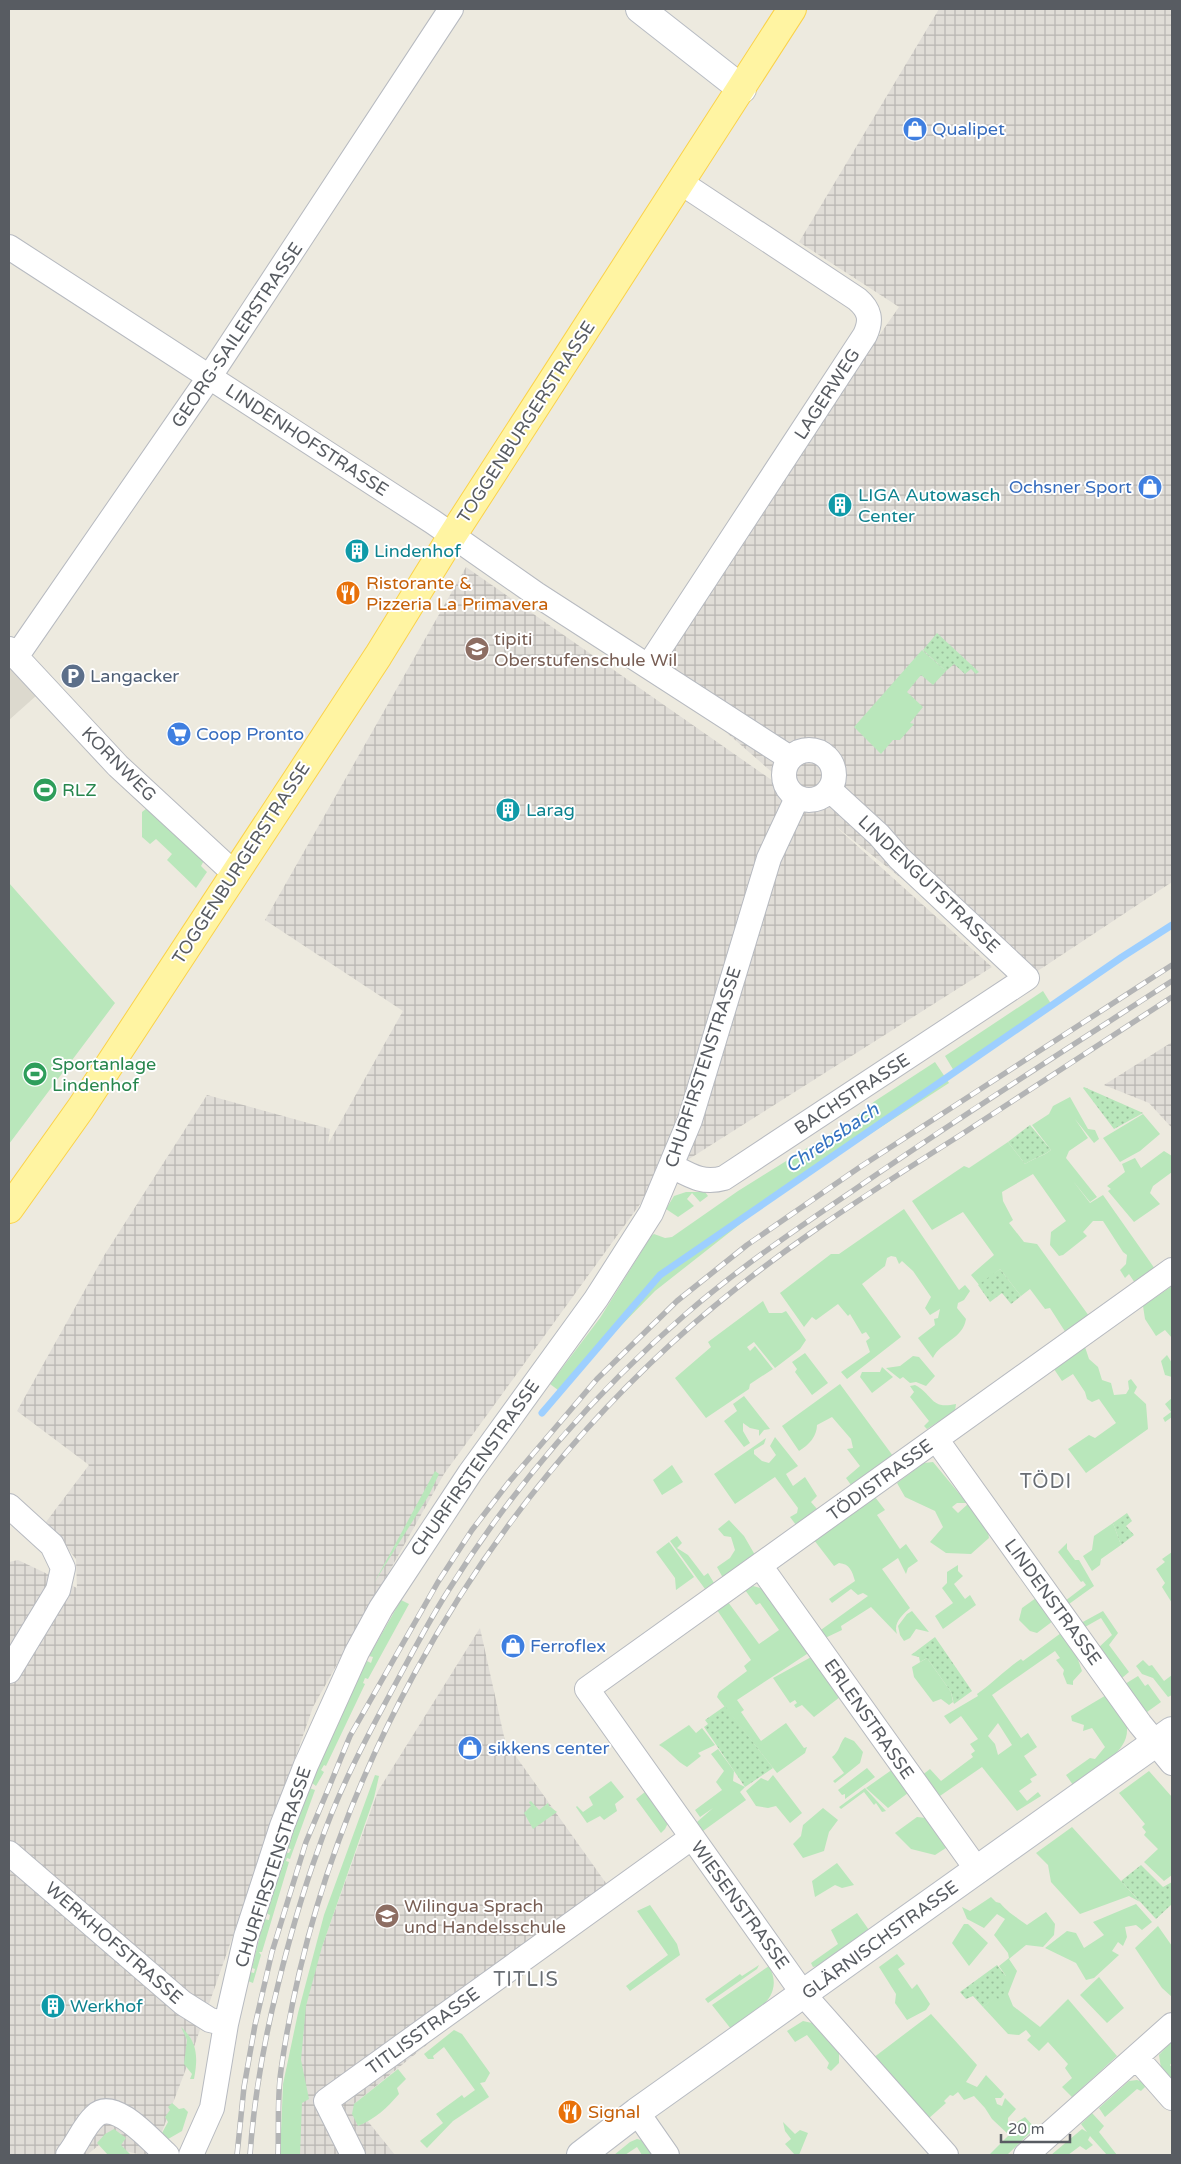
<svg xmlns="http://www.w3.org/2000/svg" width="1181" height="2164" viewBox="0 0 1181 2164" font-family="'Varela Round',sans-serif">
<defs>
<pattern id="industrial-grid" width="8" height="8" patternUnits="userSpaceOnUse" patternTransform="scale(1.25)"><rect width="8" height="8" fill="#e0ddd7"/><path d="M0 4h8M4 0v8" fill="none" stroke="#b8b6b2"/></pattern>
<pattern id="park-dots" width="8" height="8" patternUnits="userSpaceOnUse" patternTransform="scale(1.25)"><rect width="8" height="8" fill="#b9e7bb"/><path d="M2 2h.1M6 6h.1" fill="none" stroke="#99be9b" stroke-width="1.8" stroke-linecap="round"/></pattern>
</defs>
<rect width="100%" height="100%" fill="#edeadf"/>
<path fill="url(#industrial-grid)" d="M939,9h233v873l-145,96 -193,-153 158,142 -333,211 -215,296 -131,233 -124,354 -36,94h-11l-43,-10 -12,10h-78v-593l9,-2 59,28 -1,-29 -30,-37 43,-57 -72,-54 88,-157 102,-159 123,34 -2,15 75,-133 -138,-91 201,-353 353,246 -170,-148 250,-358 -100,-65z
M1172,1042v86l-23,-25 -45,-18z
M480,1628l25,113 108,152 -259,211 41,51h-101l8,-153 76,-211z"/>
<path fill="#dcd9ce" d="M9,663l28,32 -28,25z"/>
<path fill="#b9e7bb" fill-rule="evenodd" d="M922,650l24,21 -13,14 -12,-10 -14,17 16,15 -13,16 4,1 -14,16h-7l-12,14 -27,-27z
M151,805l55,52 -5,9 6,6 -11,16 -29,-28 5,-6 -16,-15 -6,5 -8,-7v-25z
M9,883l106,120 -106,141z
M1043,991l10,16 -99,64 -9,-15z
M935,1062l14,21 -167,108 -127,100 -97,99 -8,-6 50,-66 51,-82 3,-2 11,4 7,-1 66,-46 111,-69 26,-21z
M1070,1097l18,32 7,1 4,9 -5,4 -19,-24 13,19 -19,13 -3,7 31,39 -7,5 -17,-21 17,22 13,-8 52,74 -20,14 -6,-9 -4,4 -5,-8 6,-6 1,-9 -4,-3 -20,-31h-10l-10,11 4,4 -24,19 -4,1 -9,-11 1,-13 15,-11 -33,-47 -31,18 1,9 10,19 -4,3 15,19 13,2 52,72 -23,17 -16,-25 -5,1 -15,-20 -9,7 -21,-27 -20,17 -9,-11 23,-20 -31,-43 -31,18 -20,-29 52,-35 5,2 39,-26 17,22c9,-6 19,-8 26,-14l-19,-25 17,-11 4,-8z
M1143,1114l17,20 -20,17 -20,11 -17,-24z
M1164,1151l8,5v16l-19,14 -3,7 10,11 -26,18 -26,-31 3,-2 -4,-3 18,-14 -3,-8 13,-6 6,10z
M686,1192h19l3,4 -8,6 -8,-9 -5,6 7,7 -16,11 -12,-8 8,-13z
M904,1209l55,81 6,-5 5,6 -6,9 -6,3 -1,5 9,11c-3,20 -26,23 -33,39l-15,-20 17,-13 -1,-6 4,-1 2,-9 -10,6 -5,-7 6,-11 -18,-26 -11,-10 -3,3 -3,-7 -5,-1 -4,2 -2,8 -23,18 39,53 -54,42 -6,-7 29,-20 -4,-11 4,-3 -4,-6 -4,2 -12,-20 -2,2 -10,-12 -22,16 -4,-3 -8,10 -24,-34 51,-39h8z
M1172,1286v52l-7,-8 -9,6 -11,-17 -2,-13z
M763,1301l6,12h13l4,-2 20,29 -6,9 -25,19 -21,-26 -7,5 3,4 5,-5 18,23 -23,15 -1,5 -43,29 -31,-40 36,-31 -3,-5z
M1085,1347l4,12 9,8 4,13 9,3 3,12 12,-1 3,-5 -1,-8 3,-2 6,8 -3,6 12,11 2,25 -62,44 -18,-24 21,-14 6,3 21,-15 -17,-24 -7,3 -5,-3 -2,-7 -12,-18 -11,7 -8,-12z
M805,1353l23,30 -16,12 -17,-23 2,-3 -5,-7z
M1167,1355l5,8v14l-7,-2 -4,-14z
M913,1356l6,1 16,19 -9,10 -10,-4 -6,1 -7,-6 -3,2 -14,-11 14,-2z
M882,1367l11,10 -21,16 -12,-16 2,-5h18z
M840,1384l53,72 -42,29 -5,-7 14,-12 -13,-17 6,-1 -2,-9 -19,-22 -15,8c0,11 -8,20 -18,26l-17,-25z
M915,1385c19,10 15,25 41,19l-1,7 -28,18 -3,-3 5,-5 -19,-24 4,-5 -4,-6z
M744,1396l26,33 -6,1 -5,6v-6l-9,-2 -7,-5v8l7,12 -6,4 -20,-26 13,-10 -4,-7z
M1172,1398v19l-7,5 -2,-4 8,-6 -6,-8z
M775,1437l23,29 -12,8 7,12 12,-9 12,19 -6,6 6,7 -21,16 -6,-8 7,-4 1,-5 -23,-31 -40,27 -21,-30 52,-36 -2,6 -10,6v4l8,7 7,2 7,-8 -6,-9z
M933,1462l34,41h-10l-5,4 6,6 10,-9 20,28 1,6 -18,16 -25,-1 -16,-11 13,-15 -8,-16 -30,-14 -8,-14 27,-20z
M672,1465l11,17 -21,13 -9,-15z
M435,1471l4,3 -10,21 -55,88z
M875,1497l10,13 -8,5 23,34 6,-5 12,17 -10,7 -2,6 -8,-16 -16,11 28,39c-8,7 -17,15 -13,26l-26,-27 -30,19 1,4 -19,9 -5,-7 50,-36 -5,-3 -5,2 -7,-6 -19,14 -3,-4 26,-18c-3,-10 -5,-17 -16,-18l-5,3 -20,-26 29,-23z
M729,1520l15,16 11,19 -32,23 -6,-11 13,-9 5,-8 -4,-13 -7,-1 -6,-7z
M1113,1523l8,22 -20,14 -1,6 -8,6 -9,-15 9,-6 2,-14z
M677,1536l5,7 -5,5 11,7 16,21 4,-3 6,10 -9,6 -35,-48z
M669,1542l25,35 -18,13 -1,-12 -19,-26z
M1067,1543v6l8,11h4l15,26 -25,18 -4,-3 21,-16 -3,-4 -2,1 -23,-30z
M1172,1552v51l-10,-16 3,-4 -9,-14 9,-7 -3,-3z
M958,1565v6l5,5 -9,8 11,15 5,-4 6,10 -33,24 -8,-13 18,-13 -11,-15 5,-5v-11z
M753,1586l11,3 46,63 -73,48 7,10 -3,2 20,29 25,-18 18,25 3,-1 -2,6 -28,20 -60,-76 2,-5 28,-21 -3,-5 7,-6 -34,-50 11,-8 31,42 20,-14 -19,-27 -4,2 -11,-15z
M1036,1598l17,23 -16,12 -7,-2 -11,-11 3,-12z
M401,1600l8,4 -41,75 -3,-1 -2,5 2,1 -39,82 -2,-1 -3,5 3,2 -8,14 -4,-3 -3,2 51,-112 7,-12 4,2 2,-6 -4,-1z
M912,1611l17,21 -13,-3 -6,9 -6,3 -4,-6 -2,-9 9,-12z
M1103,1611l15,22 -9,12 20,27 -7,6 -25,-29 15,-14 -11,-17 -16,9 -4,-4z
M1061,1633l15,21 6,17 -9,10v4l-6,-1 -4,-10 1,-4 -8,-10 4,-2 -5,-7 -63,44 29,43 7,-5 9,14 -13,9 13,19 -7,4 2,3 -13,9 8,10 11,-9 3,4 -24,15 -35,-44 -45,31 -16,-22 9,-7 11,12 32,-24 -2,-3 4,-3 -5,-7 8,-5 -17,-23 -11,8 -6,-8 34,-20 -1,-2c16,-11 28,-24 44,-35l2,2zM998,1723l14,22 -14,10 -3,-11 -7,-8z
M813,1656l27,41 -26,20 -12,-12 -6,3 -2,-3 3,-2 -2,-3 -5,3 -17,-25z
M927,1658l24,34 2,10 -4,3 -8,-6 -8,3 -19,-25 -2,-10z
M1143,1660l6,6 3,-1 12,16 8,-6v20l-4,2 -15,-19 -11,-4 -6,-8z
M1138,1676l7,10 3,-2 13,18 -14,10 -22,-28z
M1108,1694c6,9 18,24 19,34 2,26 -36,43 -54,57l-7,-10 24,-17 5,1 10,-12 -13,-19 -9,3 1,-6 -12,-4 -1,-5z
M689,1725l7,8 6,-5 13,17 -17,8 3,3 -14,11c-11,-6 -17,-16 -28,-22z
M845,1737l9,4 9,11 -3,11 -25,20 -2,-2 11,-8 -12,-16c8,-6 7,-13 13,-20z
M718,1749l16,22 -1,10 12,6 -5,5 6,8 -43,31 -6,-9 16,-14 -13,9 -5,-7 27,-20 -6,-8 8,-11 -13,-17z
M867,1768l8,9 -30,22v-5l-3,1 -4,-5z
M893,1769l15,24 -20,15 -22,-20z
M1149,1771l23,26v78l-8,6 -20,-19 14,-13 -14,-14 2,-3 -4,-5 3,-3 -26,-31z
M375,1775l4,1 -5,22 -52,149 -16,59 -5,54 8,39 -7,4 -2,52h-20l3,-71 15,-71 26,-98z
M773,1775l29,38 -12,10 -14,-17 -8,2 -12,-2 -10,-15 15,-13 7,3z
M611,1781l13,16 -9,7 2,7 -13,9 -4,-4 -13,7 -11,-16 1,-1 6,6 10,-7 -4,-8z
M309,1788l6,2 -25,69 -3,-1 -1,3 3,1 -27,90h-3l2,3 -8,28 -5,-2 2,-9 4,1 1,-4 -3,-1 12,-49 5,1 1,-5 -4,-2 19,-61 4,1 2,-4 -5,-1z
M865,1788l21,23 -4,1 -6,-9 -2,2 -10,-13 -23,17 -2,-2z
M645,1792l23,31 -3,6 -4,4 -25,-34z
M531,1801l8,9 9,-7 1,3 8,6 -24,17 -9,-16 7,-7 -2,-4z
M823,1808l15,12 -9,12 -5,19 -21,7 -10,-14 8,-8 2,-11z
M917,1817l9,1 23,28 -14,9 -24,-6 -16,-16z
M1072,1827l68,75 -11,-6 -49,18 -29,-32 -3,-17 -12,-12z
M837,1863l17,22 -12,3 -7,-3 -20,12 -3,-16z
M991,1897l5,5 4,1c11,12 15,13 27,22l19,-13 9,12 -1,11 -11,12 -17,-2 -17,14 8,12 -9,23 5,12 27,21 28,-28 49,57 -45,41 -10,-10 10,-9 -7,-10 3,-4 -20,-22 -9,9 -12,-11 4,-4 -5,-6 -7,5 -11,-1 -25,-27 13,-11 10,-20 -7,-10 10,-8 -1,-5 -14,-18 11,-16 -8,-5 -13,14 -17,-9 -5,-12 8,4z
M1136,1904l16,18 -10,8 -6,-5 -11,2 2,10 -4,9 -5,-4 -6,9 7,4 -25,23 -8,2 -10,-17 -31,-15 22,-17 9,2 8,15 20,-13 -11,-13z
M650,1905l27,39 3,11 -50,36 -4,-5 42,-31 -31,-44z
M857,1913l12,17 -14,13 -37,23 -5,1 -2,-4 27,-19 -7,-14z
M964,1924h4l20,19 -19,23 -17,-23z
M1158,1926l14,20v51l-10,-9 -27,-40z
M897,1954l8,10 -7,5 14,20 5,-5 13,20 -4,6 -19,10 -12,-17 1,-9 -17,-27z
M759,1965l-2,4 -49,34 -3,-4 35,-25 2,2z
M769,1966c17,31 -15,47 -38,63l-19,-24z
M1099,1977l25,31 -17,15 -27,-28z
M931,2014l46,51 -11,17 11,5 9,-12 18,19 -3,4h-6l2,6 5,2 3,-8 11,11 -8,9v8l3,-3 3,1 11,-7 10,11 -28,27 -17,-1 19,-19 -17,-16 -7,-11 -11,-12 -10,4 -6,-8 -5,4 -3,-1 -6,6 2,2 -18,16 -55,-61z
M803,2021l9,2 27,30v10l-8,8 -4,-3 2,-5 -22,-28 -12,7 -8,-11z
M181,2027c17,15 17,31 13,52h-4l2,-5 -8,-10 3,-24z
M454,2030l8,4 28,39 -5,9 -5,1 9,14 -36,24 -26,27 -7,-7 23,-18 -7,-9 26,-19 2,3 11,-8 -31,-43 -11,9 1,3h-6l-4,-5z
M1172,2041v21l-2,3 2,3v13l-11,-13 -2,-13z
M398,2069l8,10 -9,9 2,6c-12,14 -24,25 -41,32l-6,-12 2,-10z
M1137,2080l6,2 2,5 -4,4 -4,-2 -32,28 -6,-9 30,-27z
M172,2103l7,6 5,-1 4,4 -6,19 -19,11 -1,-9 6,-11 -3,-5 5,-7 -2,-3z
M1092,2113l12,13 -5,6 18,23h-10l-17,-19 -2,4 5,5 -7,5 -6,-4 -12,9h-17l31,-26 5,3 -6,-8z
M783,2122l12,12 5,-4 8,3 -9,22h-4l-10,-11 6,-5 -6,-8z
M114,2129l12,9 -5,7 10,10h-23l-11,-12 8,-9z
M637,2139l4,1 12,15h-11l-5,-8 -12,8h-11l16,-13z"/>
<path fill="url(#park-dots)" d="M937,633l42,39 -3,2 -5,-5 -6,5 -11,-10 -8,7 -23,-21z
M1084,1087l59,26 -29,16 -31,-41z
M1030,1125l21,25c-8,6 -17,8 -26,14l-17,-22z
M1000,1269l21,27 -10,8 -9,-11 -12,9 -12,-17z
M1127,1513l5,8 -6,5 8,9 -13,10 -8,-22z
M935,1637l37,54 -18,13 -3,-12 -24,-34 -7,4 -1,-5 -8,-2z
M725,1706l48,62 -28,19 -41,-60 4,-3 -3,-4z
M1141,1865l22,22 9,-5v22l-16,15 -35,-38z
M997,1965l9,11 -1,16 -6,8 -3,-3 -13,10 -10,-11 -7,3 -6,-7z"/>
<g fill="none" stroke-linecap="round" stroke-linejoin="round">
<path stroke="#9dcfff" stroke-width="7" d="M542,1413l118,-138 462,-318 50,-32"/>
<defs>
<path id="street" d="M9,247l424,275 103,72 254,164
M9,649l109,117 117,108
M16,657l194,-281 241,-367
M649,665l216,-330c7,-15 5,-25 -8,-36l-177,-117
M784 775a25 25 0 1 1 50 0a25 25 0 1 1-50 0Z
M672,1166c19,10 31,18 52,12l303,-200 -128,-120 -20,-23 -49,-45
M936,1439l204,285 32,39
M9,1506l43,39 11,23 -5,22 -49,81
M761,1567l217,304
M9,1853l174,150 27,17 16,4
M1136,2057l36,41
M637,2112l30,43
M68,2155c10,-12 15,-28 27,-39 20,-19 57,26 72,39
M191,2155l21,-47 14,-84 20,-87 36,-111 24,-61 51,-113 24,-44 89,-135 126,-174 55,-86 39,-93 79,-262 28,-60
M353,2155l-27,-54 365,-263
M946,2155l-142,-160 -217,-306 585,-419
M1026,2155l146,-130"/>
<path id="secondary" d="M640,9l102,80
M581,2155l56,-43 535,-381"/>
<path id="primary" d="M9,1209l72,-101 297,-452 74,-120 340,-527"/>
</defs>
<use href="#street" stroke="#b7bac0" stroke-width="26"/>
<use href="#secondary" stroke="#b8bcc3" stroke-width="30"/>
<use href="#primary" stroke="#fbd249" stroke-width="30"/>
<use href="#street" stroke="#fff" stroke-width="24"/>
<use href="#secondary" stroke="#fff" stroke-width="28"/>
<use href="#primary" stroke="#fff4a2" stroke-width="28"/>
<defs>
<path id="rail" d="M237,2155l7,-68 11,-62 17,-73 34,-110 21,-50 23,-56 88,-154 34,-52 37,-48 88,-103 80,-78 70,-56 113,-78 312,-202
M250,2155c4,-57 14,-114 28,-170 11,-45 24,-91 40,-135 18,-54 45,-106 72,-156 19,-35 37,-70 58,-103 64,-103 147,-199 239,-278 52,-45 108,-83 164,-121 105,-73 214,-142 321,-211
M278,2155c1,-28 -1,-57 3,-85 39,-275 186,-539 391,-727 87,-80 187,-144 287,-207 71,-46 142,-93 213,-139"/>
</defs>
<use href="#rail" stroke="#b3b4b5" stroke-width="5.5"/>
<use href="#rail" stroke="#fff" stroke-width="4" stroke-dasharray="11" stroke-linecap="butt"/>
</g>
<defs>
<symbol id="shop-disc" viewBox="-11 -11 22 22"><circle r="9.5" fill="#3f7fe0" stroke="#fff"/><path d="M-5-2.5h2.3a2.7 3.5 0 0 1 5.4 0H5L5.5 6h-11ZM-1.5-2.5h3a1.5 2.3 0 0 0-3 0Z" fill="#fff"/></symbol>
<symbol id="building-disc" viewBox="-11 -11 22 22"><circle r="9.5" fill="#0f9aa8" stroke="#fff"/><path d="M-4-6H4V6H1V3H-1V6H-4ZM-2.5-4.3h1.7v1.8h-1.7ZM.8-4.3h1.7v1.8H.8ZM-2.5-1h1.7V.8h-1.7ZM.8-1h1.7V.8H.8Z" fill="#fff"/></symbol>
<symbol id="restaurant-disc" viewBox="-11 -11 22 22"><circle r="9.5" fill="#e8710a" stroke="#fff"/><path d="M-5-6h1v4h1v-4h1v4h1v-4h1v5L-1.5 .5V6h-2V.5L-5-1ZM5-6V6H3V1.5H1.5Q1.5-4 5-6Z" fill="#fff"/></symbol>
<symbol id="school-disc" viewBox="-11 -11 22 22"><circle r="9.5" fill="#8d6e63" stroke="#fff"/><path d="M0-5L7-2L0 1L-7-2ZM-4 1L0 2.5L4 1V4Q0 6-4 4Z" fill="#fff"/></symbol>
<symbol id="parking-disc" viewBox="-11 -11 22 22"><circle r="9.5" fill="#5c6f8a" stroke="#fff"/><path d="M-3.5-5.5H1a3.5 3.5 0 0 1 0 7H-1V5.5H-3.5ZM-1-3.4V-.6H.8a1.4 1.4 0 0 0 0-2.8Z" fill="#fff"/></symbol>
<symbol id="supermarket-disc" viewBox="-11 -11 22 22"><circle r="9.5" fill="#3f7fe0" stroke="#fff"/><path d="M-6-5.5h2.5l.6 2H6L4.5 2H-2.5L-4.4-4H-6ZM-1.5 3.2a1.3 1.3 0 1 0 .1 0ZM3 3.2a1.3 1.3 0 1 0 .1 0Z" fill="#fff"/></symbol>
<symbol id="stadium-disc" viewBox="-11 -11 22 22"><circle r="9.5" fill="#2e9e5b" stroke="#fff"/><path d="M0-5a6.5 5 0 1 0 0 10a6.5 5 0 1 0 0-10ZM-3.5-1.8h7v3.6h-7Z" fill="#fff"/></symbol>
</defs>
<g fill-rule="evenodd">
<use href="#shop-disc" x="901" y="115" width="28" height="28"/>
<use href="#shop-disc" x="1136" y="473" width="28" height="28"/>
<use href="#building-disc" x="826" y="491" width="28" height="28"/>
<use href="#building-disc" x="343" y="537" width="28" height="28"/>
<use href="#restaurant-disc" x="334" y="579" width="28" height="28"/>
<use href="#school-disc" x="463" y="635" width="28" height="28"/>
<use href="#parking-disc" x="59" y="662" width="28" height="28"/>
<use href="#supermarket-disc" x="165" y="720" width="28" height="28"/>
<use href="#stadium-disc" x="31" y="776" width="28" height="28"/>
<use href="#building-disc" x="494" y="796" width="28" height="28"/>
<use href="#stadium-disc" x="21" y="1060" width="28" height="28"/>
<use href="#shop-disc" x="499" y="1632" width="28" height="28"/>
<use href="#shop-disc" x="456" y="1734" width="28" height="28"/>
<use href="#school-disc" x="373" y="1902" width="28" height="28"/>
<use href="#building-disc" x="39" y="1992" width="28" height="28"/>
<use href="#restaurant-disc" x="556" y="2098" width="28" height="28"/>
</g>
<g text-anchor="middle" dominant-baseline="central" stroke-width="4" stroke-linejoin="round" paint-order="stroke">
<g font-size="18" fill="#366cbe" stroke="#fff" text-anchor="start">
<text x="932" y="129">Qualipet</text>
<text x="1132" y="487" text-anchor="end">Ochsner Sport</text>
<text x="196" y="734">Coop Pronto</text>
<text x="530" y="1646">Ferroflex</text>
<text x="488" y="1748">sikkens center</text>
</g>
<g font-size="18" fill="#585c62" stroke="#fff">
<text transform="translate(237 335) rotate(-56)">GEORG-SAILERSTRASSE</text>
<text transform="translate(827 394) rotate(-57)">LAGERWEG</text>
<text transform="translate(526 422) rotate(-57)">TOGGENBURGERSTRASSE</text>
<text transform="translate(307 440) rotate(33)">LINDENHOFSTRASSE</text>
<text transform="translate(119 764) rotate(45)">KORNWEG</text>
<text transform="translate(241 863) rotate(-57)">TOGGENBURGERSTRASSE</text>
<text transform="translate(929 884) rotate(44)">LINDENGUTSTRASSE</text>
<text transform="translate(703 1067) rotate(-72)">CHURFIRSTENSTRASSE</text>
<text transform="translate(852 1094) rotate(-33)">BACHSTRASSE</text>
<text transform="translate(475 1468) rotate(-55)">CHURFIRSTENSTRASSE</text>
<text transform="translate(880 1480) rotate(-36)">TÖDISTRASSE</text>
<text transform="translate(1053 1602) rotate(54)">LINDENSTRASSE</text>
<text transform="translate(869 1719) rotate(55)">ERLENSTRASSE</text>
<text transform="translate(273 1867) rotate(-72)">CHURFIRSTENSTRASSE</text>
<text transform="translate(740 1905) rotate(54)">WIESENSTRASSE</text>
<text transform="translate(880 1940) rotate(-36)">GLÄRNISCHSTRASSE</text>
<text transform="translate(114 1943) rotate(41)">WERKHOFSTRASSE</text>
<text transform="translate(423 2031) rotate(-36)">TITLISSTRASSE</text>
</g>
<g font-size="18" fill="#0d838f" stroke="#fff" text-anchor="start">
<text x="858" y="495">LIGA Autowasch<tspan x="858" dy="21">Center</tspan></text>
<text x="374" y="551">Lindenhof</text>
<text x="526" y="810">Larag</text>
<text x="70" y="2006">Werkhof</text>
</g>
<g font-size="18" fill="#c56008" stroke="#fff" text-anchor="start">
<text x="366" y="583">Ristorante &amp;<tspan x="366" dy="21">Pizzeria La Primavera</tspan></text>
<text x="588" y="2112">Signal</text>
</g>
<g font-size="18" fill="#785e54" stroke="#fff" text-anchor="start">
<text x="494" y="639">tipiti<tspan x="494" dy="21">Oberstufenschule Wil</tspan></text>
<text x="404" y="1906">Wilingua Sprach<tspan x="404" dy="21">und Handelsschule</tspan></text>
</g>
<g font-size="18" fill="#4e5e75" stroke="#fff" text-anchor="start">
<text x="90" y="676">Langacker</text>
</g>
<g font-size="18" fill="#27864d" stroke="#fff" text-anchor="start">
<text x="62" y="790">RLZ</text>
<text x="52" y="1064">Sportanlage<tspan x="52" dy="21">Lindenhof</tspan></text>
</g>
<g font-size="19" font-style="italic" fill="#3573c1" stroke="#fff">
<text transform="translate(832 1138) rotate(-34)">Chrebsbach</text>
</g>
<g font-size="20" letter-spacing="1" fill="#696e74" stroke="#fff">
<text x="1046" y="1482">TÖDI</text>
<text x="526" y="1980">TITLIS</text>
</g>
</g>
<rect width="1181" height="2164" fill="none" stroke="#585c62" stroke-width="20"/>
<path d="M1001 2134v8h69v-8" fill="none" stroke="#585c62" stroke-width="2.5"/>
<text x="1008" y="2134" font-size="15" fill="#585c62" stroke="#ffffff" stroke-width="4" paint-order="stroke">20 m</text>
</svg>
